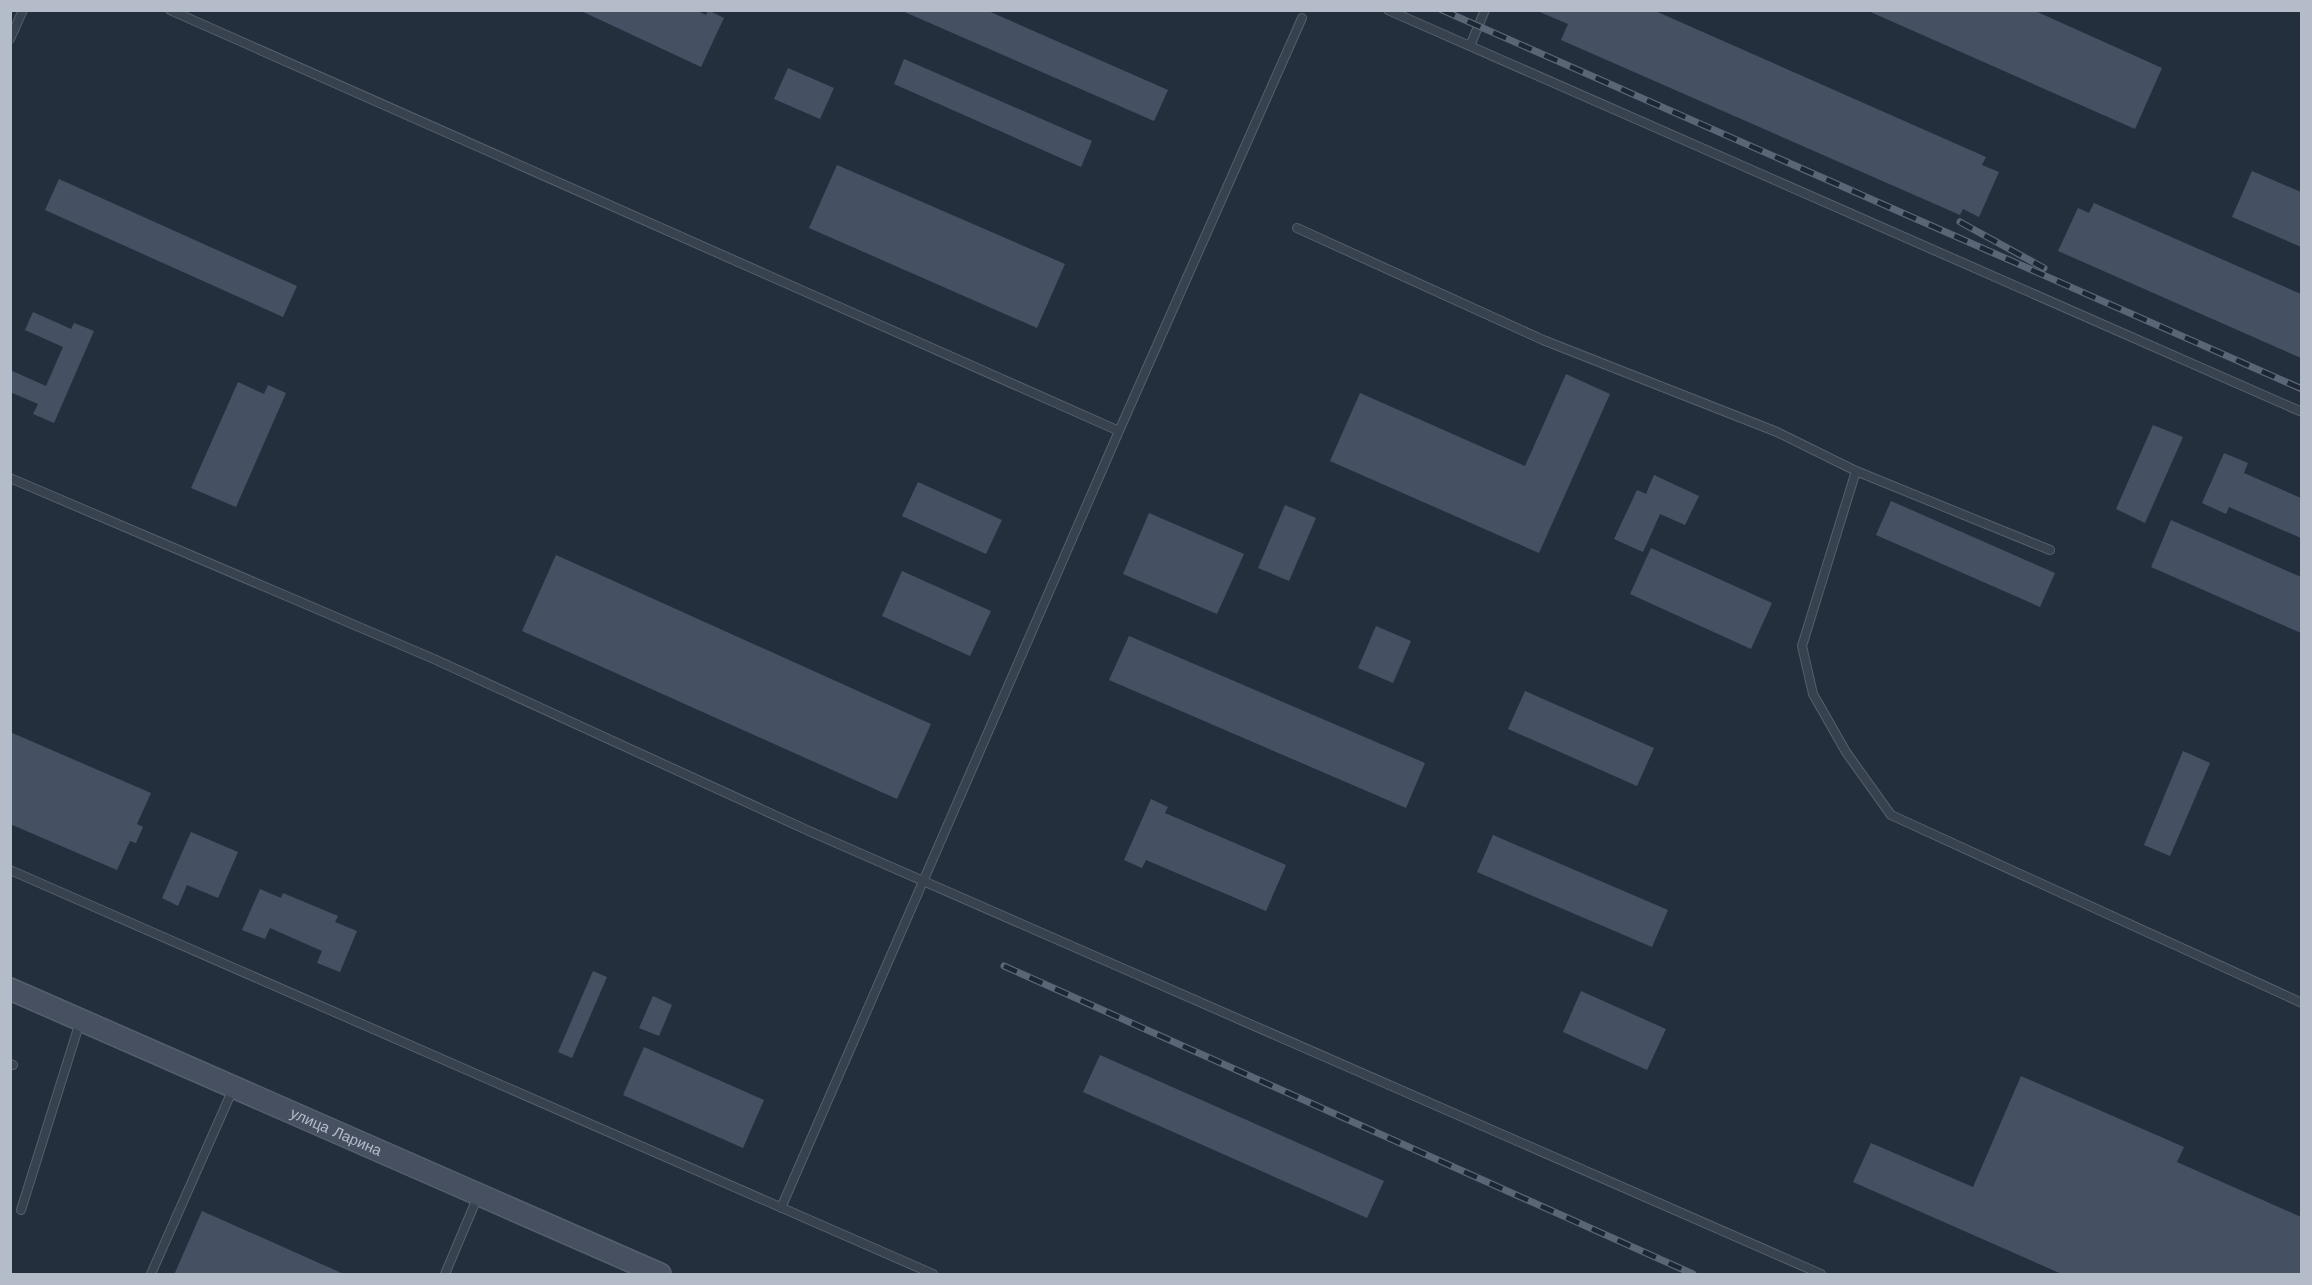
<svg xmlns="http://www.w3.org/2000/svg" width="2312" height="1285" viewBox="0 0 2312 1285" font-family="'Work Sans',sans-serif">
<rect width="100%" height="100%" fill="#242f3e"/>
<path fill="#455162" d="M579,10h116l11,5 2,-5 16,8 -23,49z
M900,10h86l182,80 -14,31z
M1535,10h118l333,147 -4,8 17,7 -20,45 -16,-8 -3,6 -399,-175 7,-16z
M1866,10h167l129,58 -27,61z
M904,59l188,82 -11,26 -187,-83z
M788,68l46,20 -14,31 -46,-20z
M837,165l228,99 -28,64 -228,-100z
M2252,171l49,21v55l-69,-30z
M59,179l238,107 -14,31 -238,-107z
M2094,203l207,91v64l-243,-107 20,-43 11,5z
M33,312l38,17 3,-6 20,8 -40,92 -21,-9 5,-10 -28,-12v-22l36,16 17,-39 -38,-17z
M1566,374l44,20 -71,159 -209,-92 30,-68 165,73z
M238,382l26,12 4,-9 18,8 -50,114 -45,-19z
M2153,425l30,12 -38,86 -29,-14z
M2224,453l24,10 -4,10 57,25v40l-72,-31 -3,7 -24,-11z
M1654,475l45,21 -14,29 -25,-11 -17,38 -29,-13 23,-49 9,4z
M918,482l84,38 -16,34 -84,-38z
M1891,501l164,72 -15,34 -164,-72z
M1285,505l31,13 -27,63 -31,-13z
M1149,513l95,41 -27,60 -94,-40z
M2171,520l130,57v56l-150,-66z
M1651,548l121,55 -21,46 -121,-55z
M556,555l375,169 -34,75 -375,-168z
M902,571l89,40 -21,45 -88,-40z
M1376,626l35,15 -18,42 -35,-15z
M1129,636l296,127 -19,45 -297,-128z
M1525,691l129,57 -17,38 -129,-57z
M10,732l141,61 -14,31 6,3 -7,16 -6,-2 -13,29 -107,-46z
M2183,751l27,12 -40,93 -26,-11z
M1151,799l17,8 -3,6 121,52 -20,46 -120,-51 -4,8 -18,-8z
M191,832l47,20 -20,46 -31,-13 -9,21 -16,-8z
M1493,835l175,75 -16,37 -175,-75z
M260,889l21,9 2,-5 55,23 -3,6 22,9 -17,41 -23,-9 5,-12 -52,-23 -5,11 -23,-9z
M593,971l14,6 -35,81 -14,-6z
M1581,991l85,38 -19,41 -84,-38z
M653,996l19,9 -13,31 -20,-8z
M644,1047l120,53 -21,48 -120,-53z
M1100,1055l284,126 -17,37 -284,-126z
M2021,1076l163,71 -7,15 124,55v58h-237l-211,-93 18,-39 102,44z
M202,1211l144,64h-172z"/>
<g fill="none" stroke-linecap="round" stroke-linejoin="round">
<defs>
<path id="lane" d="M170,10l949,421
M1388,10l914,402
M10,39l13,-29
M1470,46l15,-36
M1297,228l246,112 234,92 79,39 194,79
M1856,471l-54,175 11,48 33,58 45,63 411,188
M10,478l424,181 375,172 1012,443
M10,870l923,404
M10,1064l3,1
M781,1208l338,-777 183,-413
M21,1210l59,-188
M151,1274l82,-185
M445,1274l33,-78"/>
<g id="secondary">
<path id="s1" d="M10,989l650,285"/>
</g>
</defs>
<use href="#lane" stroke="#565f6c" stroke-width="10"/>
<use href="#secondary" stroke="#565f6c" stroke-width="24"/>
<use href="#lane" stroke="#38414e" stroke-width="8"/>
<use href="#secondary" stroke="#465061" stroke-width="21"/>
<defs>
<path id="rail" d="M1442,10l860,379
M1960,222l84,46
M1004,966l689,308"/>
</defs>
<use href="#rail" stroke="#5a6575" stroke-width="7"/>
<use href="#rail" stroke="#1d2633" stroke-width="4.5" stroke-dasharray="14" stroke-linecap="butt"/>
</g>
<g text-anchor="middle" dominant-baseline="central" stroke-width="6" stroke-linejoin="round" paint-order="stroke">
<g font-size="15" fill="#b4bcc9" stroke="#1d2633">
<text stroke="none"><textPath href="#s1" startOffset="356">улица Ларина</textPath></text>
</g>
</g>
<rect width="2312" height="1285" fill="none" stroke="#b4bcc9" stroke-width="24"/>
</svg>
